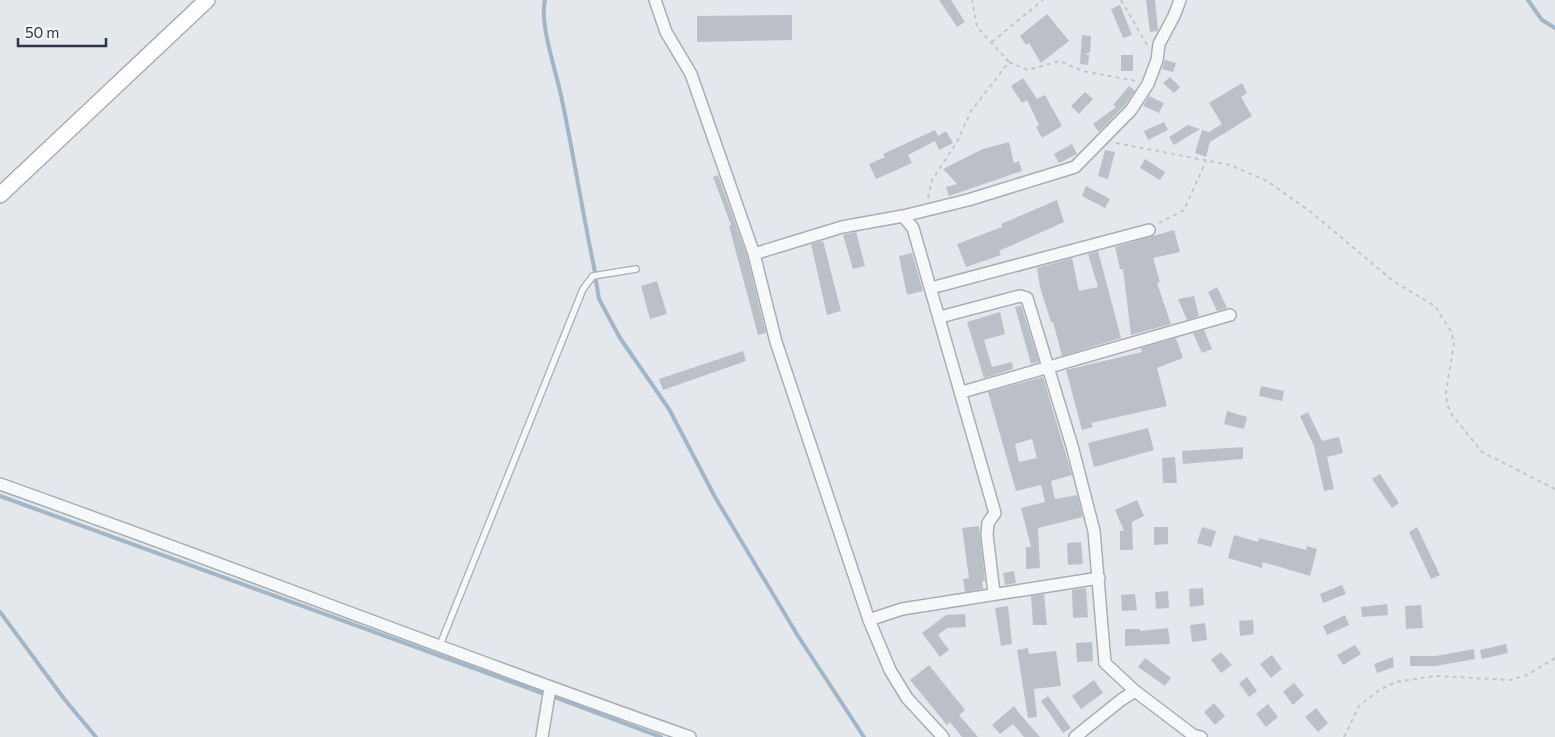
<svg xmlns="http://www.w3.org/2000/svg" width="1555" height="737" viewBox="0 0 1555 737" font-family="Commissioner,sans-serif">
<rect width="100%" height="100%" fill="#e4e7eb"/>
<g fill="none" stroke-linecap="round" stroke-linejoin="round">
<path stroke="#a1b6c9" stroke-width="4" d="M545,0c-6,24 12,74 17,100 12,57 21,115 33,172
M1528,0l14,20 13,8
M596,281l3,18 21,39 49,71 46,88 83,139 66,101
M0,496l542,197
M0,612l65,88 31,37
M554,697l107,40"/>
</g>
<path fill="#bbc0c8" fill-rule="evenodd" d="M939,0h12l14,22 -8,5z
M1146,0h9l3,31 -8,1z
M1120,5l12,30 -9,3 -12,-29z
M1047,14l22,27 -28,22 -12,-20 -3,2 -6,-9z
M792,15v25l-95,2v-26z
M1082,35l9,1 -1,16 -5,3h4l-1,10 -8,-1z
M1121,55h12v16h-12z
M1165,60l11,3 -3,9 -11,-3z
M1170,77l10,10 -6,6 -11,-10z
M1023,78l14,21 8,-4 17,31 -20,12 -6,-11 3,-2 -12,-25 -5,3 -11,-17z
M1242,83l5,10 -6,4 11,19 -42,26 -4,15 -11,-4 7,-23 7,2 13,-8 -13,-21z
M1129,86l6,5 -10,14 -26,27 -6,-8 23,-17 -3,-2z
M1085,92l8,7 -14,15 -8,-8z
M1149,96l15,7 -5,10 -16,-7z
M1164,122l4,8 -20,10 -4,-9z
M1188,125l12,4 -26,16 -5,-8z
M935,130l3,6 8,-5 7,12 -14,7 -4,-9 -27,14 4,8 -36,16 -7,-15 16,-7 -2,-3z
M1009,142l5,21 5,-2 3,10 -73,25 -3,-9 11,-3 -14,-15 40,-20z
M1072,144l5,10 -18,9 -5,-9z
M1105,150l10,2 -7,27 -10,-3z
M1145,159l20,13 -5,8 -20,-12z
M718,175l29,81 19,77 -8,2 -29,-109 2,-1 -18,-48z
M1086,186l24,13 -5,9 -23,-12z
M1057,200l7,22 -65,29 2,4 -35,12 -9,-23 45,-17 -1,-3z
M1174,230l6,22 -27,6 7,24 -3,1 14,41 -40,11 -8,-66h-3l-5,-22z
M856,232l9,34 -12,3 -10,-34z
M823,241l18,70 -14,4 -16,-71z
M1098,251l23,87 -59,18 -9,-34h-2l-11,-35 -3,-19 35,-10 7,33 19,-4 -10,-33z
M912,253l11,38 -16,4 -8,-39z
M657,281l10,33 -17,5 -9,-33z
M1217,287l10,21 -10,3 -9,-19z
M1194,296l5,20 -12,4 -9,-21z
M1021,305l18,57 -8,2 -16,-57z
M1000,312l5,22 -21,6 8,27 20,-5 1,7 -29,9 -17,-56z
M1204,330l8,19 -10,4 -9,-20z
M1176,338l7,20 -26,10 10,38 -76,17 2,4 -11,3 -16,-60 76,-18 -1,-4z
M743,351l3,10 -83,29 -4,-11z
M1043,377l29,98 -21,6 4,18 22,-4 6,22 -45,11 2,40 -14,1v-22h5l-10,-39 24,-6 -4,-17 -25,6 -28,-99zM1032,439l5,19 -18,4 -4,-18z
M1261,386l23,5 -2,10 -23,-5z
M1227,411l20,6 -3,12 -20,-5z
M1308,412l14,29 17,-4 4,16 -16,4 7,32 -10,2 -10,-45 -14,-30z
M1148,428l6,22 -60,17 -6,-24z
M1243,447v12l-60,5 -1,-13z
M1175,457l2,26h-14l-1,-25z
M1380,474l19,29 -7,5 -20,-29z
M1137,500l7,16 -12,6 1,28h-13v-19h4l-9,-21z
M979,526l6,55h-3l1,8 -18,3 -2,-13 6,-1 -7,-50z
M1154,527h14v17l-14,1z
M1202,527l14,4 -5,16 -14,-4z
M1417,527l23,48 -9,4 -22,-47z
M1234,535l24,7 1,-4 47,12 1,-4 10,3 -7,27 -47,-14 -1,6 -34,-10z
M1081,542l2,22 -15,1 -1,-22z
M1014,571l2,12 -11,2 -2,-12z
M1342,585l4,9 -23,9 -3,-9z
M1086,588l2,29 -15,1 -1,-28z
M1203,588l1,17 -14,2 -1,-18z
M1168,591l1,17 -13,1 -1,-17z
M1044,594l3,31h-14l-2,-29z
M1135,594l2,16 -15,1 -1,-16z
M1387,604l1,11 -26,2 -1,-10z
M1421,605l2,23 -17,1 -1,-23z
M1008,606l4,38 -11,2 -6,-38z
M965,614l1,13 -19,1 -9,7 11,15 -9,7 -18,-24 24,-18z
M1345,615l4,10 -22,10 -4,-9z
M1253,620l1,14 -14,2 -1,-15z
M1205,623l2,17 -15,2 -2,-17z
M1168,628l2,16 -45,2v-17h15v2z
M1092,642l1,19 -16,1 -1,-19z
M1506,644l2,9 -26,6 -2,-9z
M1355,645l6,9 -18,11 -6,-10z
M1028,648l1,6 27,-3 5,35 -27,3 3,28 -9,1 -11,-68z
M1474,649l1,10 -39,7h-26v-10h26z
M1221,652l11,13 -11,8 -10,-13z
M1272,655l10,14 -11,9 -11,-14z
M1393,657l1,10 -17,6 -3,-9z
M1145,658l26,20 -6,8 -27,-19z
M929,665l36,45 -6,5 19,22h-16l-12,-15 -3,3 -37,-45z
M1247,677l10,14 -8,6 -10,-14z
M1094,680l9,13 -22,16 -9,-13z
M1294,683l10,12 -11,10 -10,-13z
M1048,696l23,32 -8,5 -22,-32z
M1214,703l11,13 -10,9 -11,-13z
M1268,704l10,13 -12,10 -10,-13z
M1014,706l5,7 21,24h-16l-11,-13 -13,10 -8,-9z
M1316,708l12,15 -10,9 -13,-15z"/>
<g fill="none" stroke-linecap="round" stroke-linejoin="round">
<defs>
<path id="service" d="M440,645l143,-356 10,-13 43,-7"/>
<path id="minor" d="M655,0l11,32 25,42 63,180 22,88 93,278 21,50 17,28 36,39
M903,216l10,12 82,285 -7,10 -1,12 7,58
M754,254l88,-27 61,-11 65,-16 107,-33 56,-57 17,-26 9,-24 2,-16 15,-28 6,-16
M931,288l218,-58
M940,317l80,-21 7,2 45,148 22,85 11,132 30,28 58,44 8,2
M962,392l268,-77
M0,484c231,82 459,172 690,253
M869,620l33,-11 197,-31
M542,737l8,-49
M1075,737l46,-37 14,-9"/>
<path id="secondary" d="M0,195l207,-195"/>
</defs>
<use href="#service" stroke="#a9aeb5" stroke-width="8"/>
<use href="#minor" stroke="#a9aeb5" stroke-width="14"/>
<use href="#secondary" stroke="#a9aeb5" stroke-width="18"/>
<path stroke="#c2c5ca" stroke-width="2" stroke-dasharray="4 4" stroke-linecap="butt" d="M1121,0l26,45
M992,42l51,-42
M1009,62l19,8 32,-9 23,10 53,10
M1116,143l114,22 37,16 44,31 82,69 42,25 17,27 2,11 -8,47 1,13 5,11 30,37 73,37
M928,198l4,-18 25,-38 14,-31 38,-49 -32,-35 -5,-27
M1159,223l25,-13 22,-49
M1344,737l15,-31 19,-15 17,-9 40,-6 75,4 17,-5 28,-17"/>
<use href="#service" stroke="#f7f8fa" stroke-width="5.5"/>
<use href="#minor" stroke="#f7f8fa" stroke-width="11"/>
<use href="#secondary" stroke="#fff" stroke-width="15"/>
</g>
<path d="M18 38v8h88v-8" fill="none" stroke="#2c3543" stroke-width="2.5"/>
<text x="25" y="38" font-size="15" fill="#2c3543" stroke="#f4f6f8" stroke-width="4" paint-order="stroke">50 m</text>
</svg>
